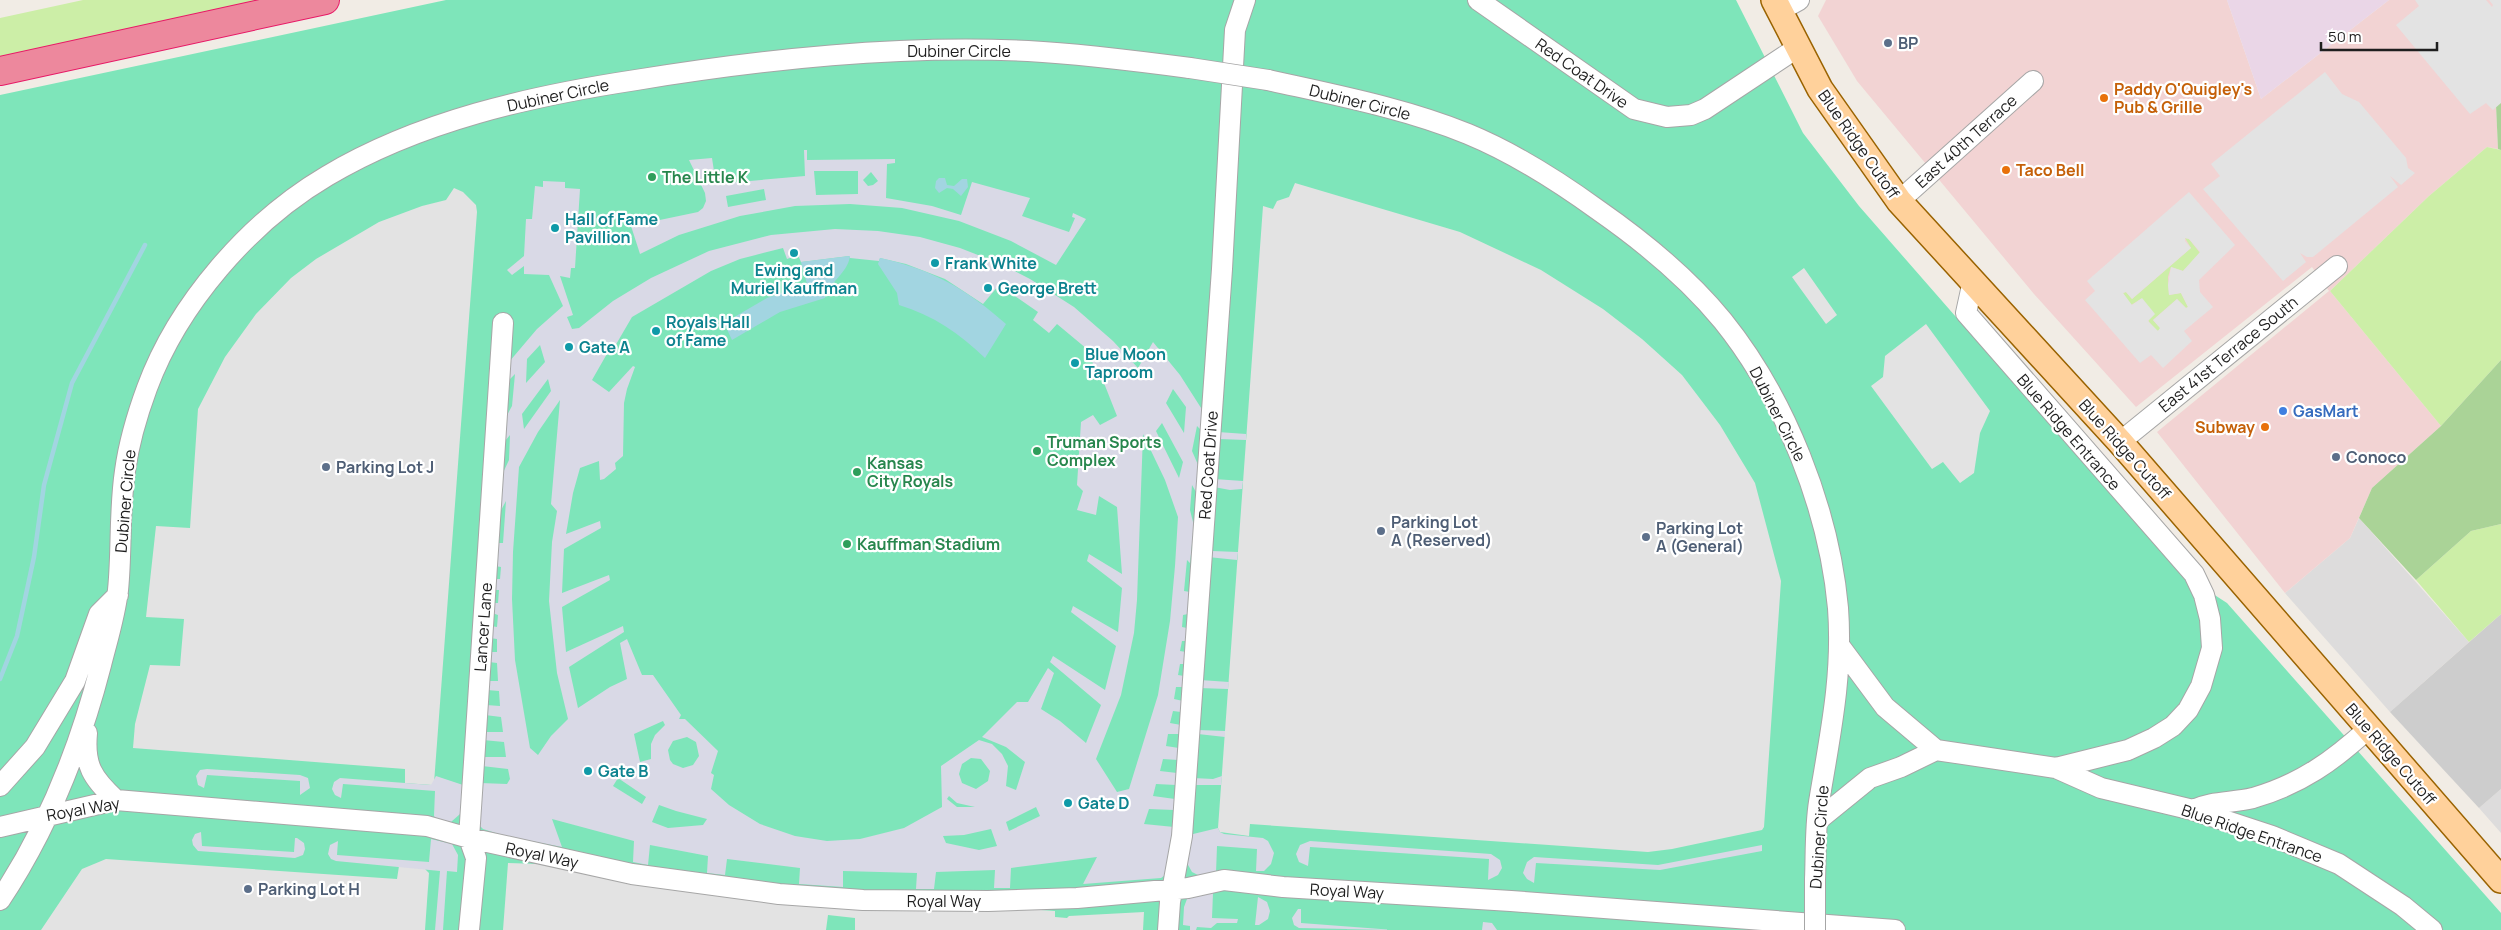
<svg xmlns="http://www.w3.org/2000/svg" width="2501" height="930" viewBox="0 0 2501 930" font-family="Manrope,sans-serif">
<rect width="100%" height="100%" fill="#f1ece5"/>
<path fill="#dddcdc" d="M2359,518l110,124 -79,70 -105,-119 65,-55z
M2501,789v44l-22,-25z"/>
<path fill="#f2d3d3" d="M1826,0h401l34,99 128,-99h112v101l-5,4 2,44 -11,-2 -58,49 -99,95 111,135 -69,62 -22,50 -65,55 -128,-161 172,-141 -17,-24 -176,140 -102,-113 -177,-213 -39,-65z"/>
<path fill="#ead6e7" d="M2227,0h162l-128,99z"/>
<path fill="#cdcdcd" d="M2501,614v175l-22,19 -89,-96z"/>
<path fill="#cceea7" d="M83,0h178l-261,57v-39z
M2487,147l14,3v210l-60,66 -111,-135 99,-95z
M2185,238l4,1 11,14 -17,18 -12,-4 -3,10 1,18 12,-2 7,14 -2,1 -9,-9 -24,21 8,9 -4,2 -8,-9 -8,-23 -10,6 -8,-12 3,-1 6,7 59,-51z
M2501,524v90l-32,28 -53,-62 55,-49z"/>
<path fill="#aad397" d="M2501,101v49l-3,-1 -2,-44z
M2501,360v164l-30,7 -55,49 -57,-62 13,-30 69,-62z"/>
<path fill="#7ee5ba" d="M446,0h1290l67,133 56,73 320,366 48,31 274,310v17h-2501v-835z"/>
<path fill="#e3e3e3" fill-rule="evenodd" d="M2415,0h71l6,7 1,-2 -4,-5h12v103l-8,7 -7,-7 -16,11 -74,-89 23,-19z
M2325,72l17,22 17,8 47,56 2,10 7,5 -14,12 -11,-9 8,11 -85,70h-6l-7,-4 6,9 -23,19 -80,-92 17,-13 -9,-12z
M1295,183l165,49 81,38 62,39 39,30 40,36 38,50 35,58 26,98 -17,246 -2,3 -90,19 -24,3 -398,-28 -1,12 -29,-4 -2,-4 45,-622 10,3 4,-8 12,-4z
M454,188l9,4 13,13 1,7 -43,571 -2,2 -27,-2v-14l-272,-21 2,-24 15,-59 30,1 4,-47 -38,-2 10,-91 34,2 8,-119 27,-52 31,-43 35,-36 25,-19 63,-37 43,-16 24,-6z
M2189,192l46,53 -36,35 1,12 13,15 -29,24 8,10 -29,27 -12,-13 -11,8 -55,-63 10,-9 -8,-10zM2185,238l4,1 11,13 -17,19 -12,-4 -3,18 1,10 12,-2 7,14 -2,1 -9,-9 -24,21 7,8 -2,3 -10,-10 7,-7 -13,-16 -10,7 -9,-12 3,-1 6,7 59,-51 -6,-7z
M1804,268l33,47 -11,9 -34,-47z
M1926,324l64,87 -10,22 -6,40 -14,10 -17,-21 -11,7 -61,-83 12,-9 2,-21z
M106,859l291,20 2,-13 25,2 5,5 -4,57h-384l41,-61z
M508,863l30,1 83,17 434,30v6l12,1 2,-2 75,-4 -1,18h-288v-12l-27,-3 -2,15h-323z"/>
<path fill="#d9d9e6" fill-rule="evenodd" d="M804,150h3v10l88,-1v4l-8,1 -1,34 46,8 29,9 11,-33 58,16 -8,18 47,16 6,-14 -3,-1 1,-4 13,6 -30,46 -45,-24 -52,-20 -57,-13 -52,-4 -55,2 -55,10 -61,19 -39,19 -9,-28 67,-14 5,-4 3,-7 -1,-8 -16,-33 23,-2 4,26 89,-8zM814,171h44v23l-42,1zM871,172l7,9 -5,4 -5,1 -5,-6zM764,189l2,11 -38,7 -2,-11z
M543,181l22,1v6l15,1 -5,79h-4l-1,10 -10,-2 13,39 -6,2 5,12 7,-1 34,-27 38,-23 58,-27 62,-16 64,-6 43,2 42,6 40,11 41,16 29,15 44,28 39,34 25,27 15,-26 27,33 23,36 -1,20 -5,-5 -5,25 7,16 -3,25 -4,-7 -2,25 4,16 -4,37 -3,-3 -3,31 6,1 -2,22 -5,1 -1,12 5,1 -1,13h-4l-2,10 6,1 -2,12h-4l-2,11 6,1 -1,11h-7l-2,12 9,2 -2,11 -8,-1 -3,12 11,2 -1,9h-12l-2,12 13,2 -1,12 -15,-1 -3,12 17,2 -1,12 -20,-1 -3,12 22,3 -1,11 -25,-1 -5,15 30,3 -6,46 -7,5 -78,6 14,-27 -86,11 -1,20h-16l1,-18 -59,2 -2,17h-18l1,-16 -74,-2v16l-44,-3 1,-16 -73,-9 -2,16 -18,-2 1,-17 -58,-11 -2,20 -15,-3 1,-21 -82,-22 10,28 -57,-11 -22,-7 -4,-4 1,-42 27,1 3,-5 -2,-10 -26,-3v-9h24l-2,-15 -21,-2 1,-8h19l-2,-15 -16,-2 1,-10 14,1 -1,-15 -12,-1 1,-9h10l-1,-18 -8,-1v-10h8v-13l-7,-1 1,-12 6,1 1,-12 -6,-2 1,-10h5l1,-13h-5l1,-11h5l1,-12 -6,-1 2,-23h6l3,-42 -7,13 2,-37 8,-17 1,-25 -5,6 1,-24 6,-11 3,-32 -6,6v-18l28,-33 26,-23 -14,-31 -25,-1v-8l-12,9 -5,-5 17,-14 2,-37h6l3,-33 8,1zM783,248l4,11 11,-4 3,7 48,-6 1,2 29,3 1,-3 26,6 39,15 38,25 16,-19 39,27 -5,8 16,13 8,-9 30,25 12,30 3,-1 15,38 -17,9 -7,-10 -12,7 -4,63 6,6 -6,19 19,5 3,-19 18,11 5,67 -33,-20 -2,7 35,27 -4,44 -45,-26 -2,6 45,34 -11,44 -52,-34 -3,6 51,43 -15,38 -26,-22 -19,-12 13,-36 -6,-5 -20,34h-11l-35,35 24,10 19,15 -9,28 -10,-4 2,-20 -6,-12 -10,-10 -13,-4 -38,26 1,41 -38,21 -44,11 -33,2 -32,-5 -35,-12 -31,-19 -18,-16 3,-14 -3,-2 7,-22 -33,-32h-6l2,-4 -28,-40h-11l-15,-36 -7,4 7,36 -17,8 -32,21 -9,-41 55,-35 -1,-6 -57,26 -4,-45 48,-27 -1,-5 -47,18 2,-44 37,-21 -1,-7 -34,13 7,-41 7,-25 19,-7 1,19 4,-1 12,-10 -1,-6 8,-7 1,-53 3,-14 8,-22 -2,-1 -24,26 -17,-12 16,-28 3,1 21,-36 79,-46 29,-12zM540,345l5,17 -19,21 1,-24zM548,379l3,12 -27,38 -2,-15zM1173,389l13,18 -2,26 -18,-30zM560,400l-9,104 6,7 -5,31 -3,59 8,72 11,46 -17,17 -13,19 -8,-7 -15,-88 -3,-61 1,-47 6,-85 19,-35zM1162,423l21,39 -4,16 -23,-47zM1143,434l22,46 13,37 -3,49 -5,55 -12,74 -29,94 -12,3 -21,-33 25,-64 13,-62 3,-33zM663,721l2,4 -10,10 -4,9v15l-11,3 -6,-28zM687,737l9,5 3,14 -6,9 -10,3 -10,-4 -3,-4 -2,-10 5,-9zM971,758l10,1 9,12 -2,10 -12,8 -14,-6 -3,-9 3,-10zM618,778l28,19 -4,7 -29,-18zM949,796l8,7 18,4h-18l-10,-8zM659,805l17,6 31,8 -4,6 -35,3 -16,-6zM1036,807l4,9 -31,15 -3,-9zM991,829l6,17 -18,4 -33,-7 -3,-7 21,-1z
M1218,432l28,2v6l-27,-1z
M1214,479l29,2 -1,8 -12,1 -16,-3z
M1212,551l26,1 -1,8 -29,-3z
M1200,680l29,2 -1,7 -29,-1z
M1198,730l27,1v6l-27,-3z
M207,769l93,6 8,3 2,10 -10,7v-14l-93,-6 -3,13 -6,-3 -2,-9 4,-6z
M436,776l27,9 -3,29 -9,8 -15,-3 -2,-3 1,-25 -92,-7 -2,14 -6,-3 -3,-6 2,-7 6,-4 91,7z
M1222,776l-1,9h-29l1,-7 20,1z
M1218,828l2,4 4,2 39,4 5,3 6,12 -3,11 -7,7h-8l1,-22 -40,-3 -1,27 -16,3 -8,-4 -5,-9 2,-28z
M201,832l1,14 92,6 1,-14h2l7,5 1,6 -2,6 -8,3 -97,-7 -5,-6 -1,-5 3,-6z
M431,839l21,5 6,11 -1,17 -10,-1 -4,59h-8l5,-59 -104,-10 -5,-2 -3,-5 2,-9 8,-4 -1,14 92,7z
M1310,841l181,13 9,6 2,8 -4,7 -10,5 1,-21 -179,-12 -2,19 -9,-4 -3,-8 4,-9z
M1762,845v6l-102,19 -124,-7 -2,20 -7,-4 -4,-6 4,-11 7,-5 124,8z
M1213,893l-1,25 26,1 -1,4h-20l-6,5 -14,-1 -1,3h-6v-4l-7,-1 1,-18 3,-8 4,-3z
M1258,897l9,5 3,9 -2,8 -9,6h-4z
M1298,909h3v14l93,7 -95,-2 -5,-3 -2,-7z
M1483,922l9,1 5,7h-15z"/>
<path fill="#a2d5e1" d="M939,178h6l2,7 7,1 8,-7h5l1,8 -7,9 -8,-7 -6,-1 -8,5 -4,-5 1,-7z
M850,256c-2,17 -21,26 -25,42l-45,14 -48,28 -8,-17 43,-25 40,-14 -6,-22z
M880,258c53,12 85,30 126,66l-21,34c-25,-24 -52,-43 -86,-53l-2,-12 -19,-29z"/>
<g fill="none" stroke-linecap="round" stroke-linejoin="round">
<path stroke="#a2d5e1" stroke-width="4.5" d="M0,679l17,-43 17,-79 10,-72 28,-102 73,-138"/>
<defs>
<path id="minor" d="M1478,0l156,109 33,8 24,-2 14,-6 92,-61
M1779,11l20,-11
M1268,80c67,15 136,28 200,54 46,19 90,47 130,76 46,32 89,67 125,111 62,77 106,188 115,287 5,68 -8,127 -19,194 -4,25 -3,52 -4,78
M1899,201l134,-120
M2120,442l217,-176
M1839,645l46,62 51,43 120,18 72,-18 26,-12 19,-12 15,-16 13,-24 11,-38 -2,-29 -6,-24 -10,-21 -228,-261 7,-32
M87,733c-3,32 5,45 29,67
M2056,768l45,20 92,22 79,26 67,28 64,42 29,24
M0,786l35,-39 40,-66 24,-67 19,-19
M2193,810c19,-9 40,-7 60,-12 48,-14 80,-37 116,-70
M1817,821l53,-43 31,-11 35,-17
M0,827l116,-27 311,26 42,12 163,36 147,20 84,6 125,1 89,-3 111,-10 36,-8 59,7 228,14 384,29
M0,900c48,-72 79,-150 101,-235 6,-24 14,-49 17,-75 4,-39 1,-80 7,-119 4,-29 12,-56 22,-83 31,-84 102,-166 180,-212 92,-55 204,-80 309,-96 129,-21 261,-35 392,-29 55,3 109,10 162,17
M469,930l7,-72 -7,-20 34,-515
M1168,930l2,-28 12,-66 40,-567 13,-239 10,-30"/>
<path id="major" d="M1774,0l46,89 79,112 221,241 381,438"/>
<path id="highway" d="M0,71l325,-71"/>
</defs>
<use href="#minor" stroke="#a6a6a6" stroke-width="22"/>
<use href="#major" stroke="#9a6300" stroke-width="28"/>
<use href="#highway" stroke="#e71966" stroke-width="30"/>
<use href="#minor" stroke="#fff" stroke-width="20"/>
<use href="#major" stroke="#ffd19b" stroke-width="25"/>
<use href="#highway" stroke="#ed889d" stroke-width="28"/>
<defs>
<path id="minor-bridge" d="M1190,68l78,12
M1815,880v50"/>
</defs>
<use href="#minor-bridge" stroke="#a6a6a6" stroke-width="22" stroke-linecap="butt"/>
<use href="#minor-bridge" stroke="#fff" stroke-width="20"/>
</g>
<g fill="#5c6f8a" stroke="#fff" stroke-width="2">
<circle cx="1888" cy="43" r="5"/>
<circle cx="2336" cy="457" r="5"/>
<circle cx="326" cy="467" r="5"/>
<circle cx="1381" cy="531" r="5"/>
<circle cx="1646" cy="537" r="5"/>
<circle cx="248" cy="889" r="5"/>
</g>
<g fill="#e8710a" stroke="#fff" stroke-width="2">
<circle cx="2104" cy="98" r="5"/>
<circle cx="2006" cy="170" r="5"/>
<circle cx="2265" cy="427" r="5"/>
</g>
<g fill="#2e9e5b" stroke="#fff" stroke-width="2">
<circle cx="652" cy="177" r="5"/>
<circle cx="1037" cy="451" r="5"/>
<circle cx="857" cy="472" r="5"/>
<circle cx="847" cy="544" r="5"/>
</g>
<g fill="#0f9aa8" stroke="#fff" stroke-width="2">
<circle cx="555" cy="228" r="5"/>
<circle cx="794" cy="253" r="5"/>
<circle cx="935" cy="263" r="5"/>
<circle cx="988" cy="288" r="5"/>
<circle cx="656" cy="331" r="5"/>
<circle cx="569" cy="347" r="5"/>
<circle cx="1075" cy="363" r="5"/>
<circle cx="588" cy="771" r="5"/>
<circle cx="1068" cy="803" r="5"/>
</g>
<circle fill="#3f7fe0" stroke="#fff" stroke-width="2" cx="2283" cy="411" r="5"/>
<g text-anchor="middle" dominant-baseline="central" stroke-width="4.5" stroke-linejoin="round" paint-order="stroke">
<g font-size="16" font-weight="bold" fill="#4e5e75" stroke="#fff" text-anchor="start">
<text x="1898" y="43">BP</text>
<text x="2346" y="457">Conoco</text>
<text x="336" y="467">Parking Lot J</text>
<text x="1391" y="522">Parking Lot<tspan x="1391" dy="18">A (Reserved)</tspan></text>
<text x="1656" y="528">Parking Lot<tspan x="1656" dy="18">A (General)</tspan></text>
<text x="258" y="889">Parking Lot H</text>
</g>
<g font-size="16" fill="#1f1f1f" stroke="#fff">
<text x="959" y="51">Dubiner Circle</text>
<text transform="translate(1582 73) rotate(35)">Red Coat Drive</text>
<text transform="translate(558 95) rotate(-12)">Dubiner Circle</text>
<text transform="translate(1360 102) rotate(14)">Dubiner Circle</text>
<text transform="translate(1966 141) rotate(-42)">East 40th Terrace</text>
<text transform="translate(1859 144) rotate(55)">Blue Ridge Cutoff</text>
<text transform="translate(2228 354) rotate(-39)">East 41st Terrace South</text>
<text transform="translate(1778 414) rotate(63)">Dubiner Circle</text>
<text transform="translate(2069 432) rotate(49)">Blue Ridge Entrance</text>
<text transform="translate(2125 449) rotate(48)">Blue Ridge Cutoff</text>
<text transform="translate(1208 465) rotate(-86)">Red Coat Drive</text>
<text transform="translate(125 501) rotate(-85)">Dubiner Circle</text>
<text transform="translate(483 627) rotate(-86)">Lancer Lane</text>
<text transform="translate(2391 754) rotate(49)">Blue Ridge Cutoff</text>
<text transform="translate(83 809) rotate(-10)">Royal Way</text>
<text transform="translate(2252 833) rotate(19)">Blue Ridge Entrance</text>
<text transform="translate(1819 837) rotate(-86)">Dubiner Circle</text>
<text transform="translate(542 855) rotate(12)">Royal Way</text>
<text transform="translate(1347 891) rotate(3)">Royal Way</text>
<text x="944" y="901">Royal Way</text>
</g>
<g font-size="16" font-weight="bold" fill="#c56008" stroke="#fff" text-anchor="start">
<text x="2114" y="89">Paddy O'Quigley's<tspan x="2114" dy="18">Pub &amp; Grille</tspan></text>
<text x="2016" y="170">Taco Bell</text>
<text x="2255" y="427" text-anchor="end">Subway</text>
</g>
<g font-size="16" font-weight="bold" fill="#27864d" stroke="#fff" text-anchor="start">
<text x="662" y="177">The Little K</text>
<text x="1047" y="442">Truman Sports<tspan x="1047" dy="18">Complex</tspan></text>
<text x="867" y="463">Kansas<tspan x="867" dy="18">City Royals</tspan></text>
<text x="857" y="544">Kauffman Stadium</text>
</g>
<g font-size="16" font-weight="bold" fill="#0d838f" stroke="#fff" text-anchor="start">
<text x="565" y="219">Hall of Fame<tspan x="565" dy="18">Pavillion</tspan></text>
<text x="945" y="263">Frank White</text>
<text x="794" y="270" text-anchor="middle">Ewing and<tspan x="794" dy="18">Muriel Kauffman</tspan></text>
<text x="998" y="288">George Brett</text>
<text x="666" y="322">Royals Hall<tspan x="666" dy="18">of Fame</tspan></text>
<text x="579" y="347">Gate A</text>
<text x="1085" y="354">Blue Moon<tspan x="1085" dy="18">Taproom</tspan></text>
<text x="598" y="771">Gate B</text>
<text x="1078" y="803">Gate D</text>
</g>
<g font-size="16" font-weight="bold" fill="#366cbe" stroke="#fff" text-anchor="start">
<text x="2293" y="411">GasMart</text>
</g>
</g>
<path d="M2321 42v8h116v-8" fill="none" stroke="#1f1f1f" stroke-width="2.5"/>
<text x="2328" y="42" font-size="15" fill="#1f1f1f" stroke="#ffffff" stroke-width="4" paint-order="stroke">50 m</text>
</svg>
